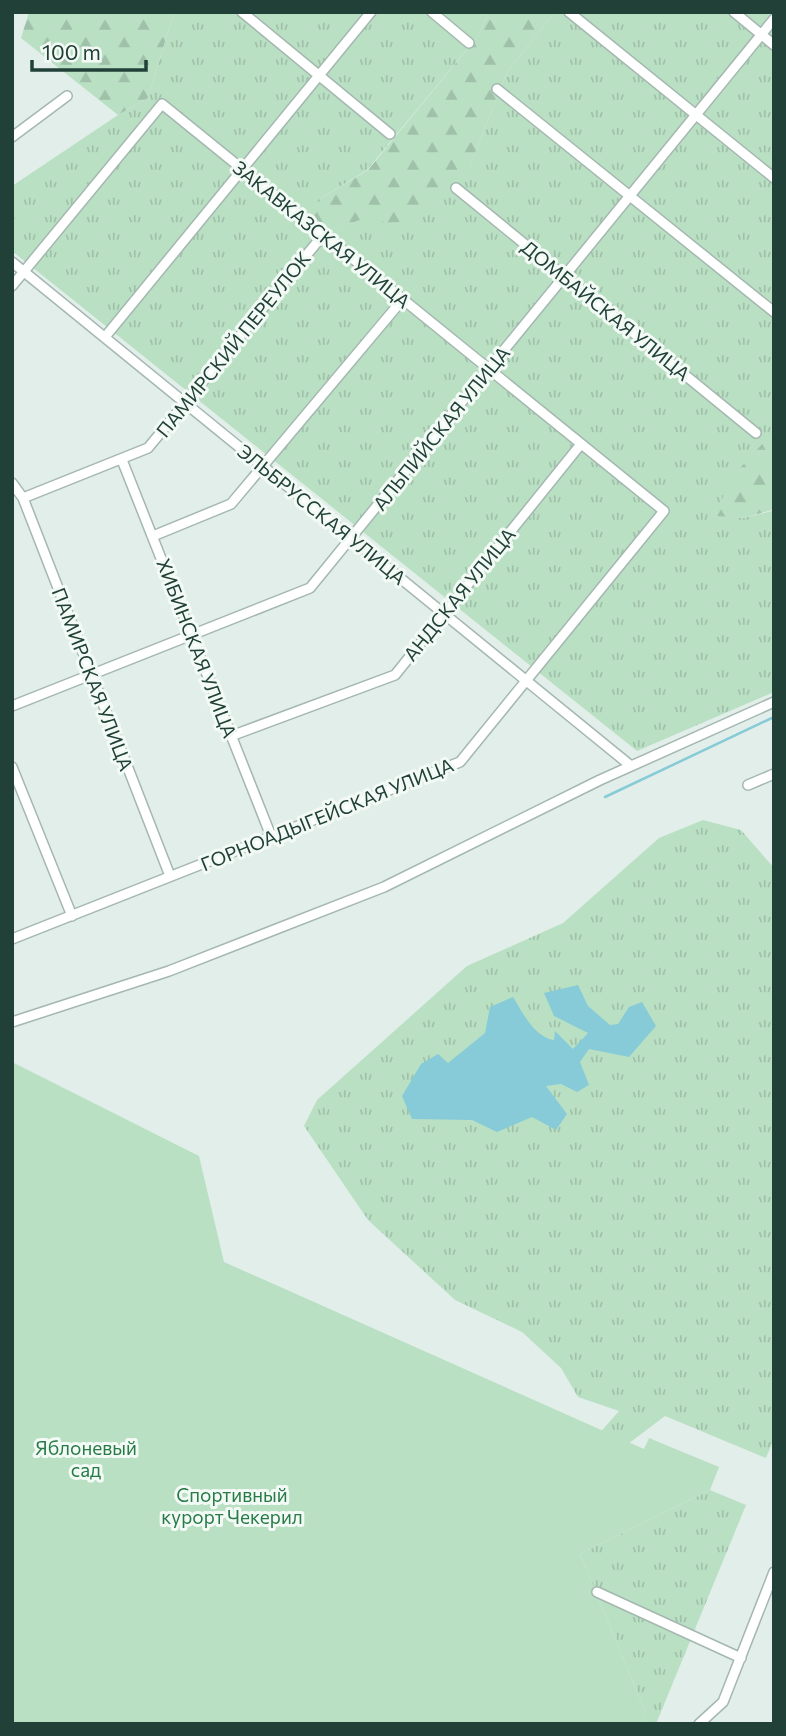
<svg xmlns="http://www.w3.org/2000/svg" width="786" height="1736" viewBox="0 0 786 1736" font-family="Commissioner,sans-serif">
<defs>
<pattern id="grass-tufts" width="24" height="20" patternUnits="userSpaceOnUse" patternTransform="scale(1.75)"><rect width="24" height="20" fill="#bae0c4"/><path d="M3 7l-1-3M5 7V3M7 7l1-3M15 17l-1-3M17 17v-4M19 17l1-3" fill="none" stroke="#a0c1a9"/></pattern>
<pattern id="forest-firs" width="22" height="20" patternUnits="userSpaceOnUse" patternTransform="scale(1.75)"><rect width="22" height="20" fill="#bae0c4"/><path d="M5 1l3.5 6h-7zM16 11l3.5 6h-7z" fill="#a0c1a9"/></pattern>
</defs>
<rect width="100%" height="100%" fill="#e2eee9"/>
<path fill="url(#grass-tufts)" d="M174,12h315l-11,24 -111,134 -44,27 -13,17 20,16 45,-16 95,-48 37,-94 48,-60h219v419l-58,84 27,3 29,-7 2,-13v194l-137,59 -625,-500v-65l106,-71 30,-17z
M703,820l38,10 33,38v571l-8,19 -101,-42 -74,56 -16,-11 44,-50 -41,-14 -17,-29 -39,-36 -67,-32 -87,-80 -64,-94 13,-26 150,-134 96,-43 96,-85z
M710,1490l36,15 -90,219h-13l2,-13 -65,-157z"/>
<path fill="url(#forest-firs)" d="M29,12h145l-26,86 -30,17 -97,-77z
M489,12h66l-48,60 -37,94 -33,43 -49,17 -13,-11 -45,15 -21,-16 14,-17 45,-27 110,-134z
M774,431l-2,79 -29,8 -27,-2 13,-36z"/>
<path fill="#bae0c4" d="M12,1062l187,94 25,106 420,187 5,-11 70,29 -9,23 -130,64 65,157 -2,13h-631z"/>
<path fill="#86cbd7" d="M578,985l10,21 22,19 8,-1 11,-17 13,-5 14,24 -27,31 -40,-8 -9,13 9,23 -12,7 -16,-8 -15,2 21,28 -11,16 -24,-13 -35,15 -25,-12 -60,-1 -10,-23 19,-32 17,-10 10,9 37,-30 5,-26 23,-10c10,16 21,40 41,43l1,-9 18,18 15,-16 -34,-17 -10,-23z"/>
<g fill="none" stroke-linecap="round" stroke-linejoin="round">
<path stroke="#86cbd7" stroke-width="2.5" d="M605,797l169,-80"/>
<defs>
<path id="street" d="M242,12l148,122
M432,12l37,31
M569,12l205,166
M734,12l40,33
M497,89l277,223
M12,137l55,-41
M456,188l300,245
M12,262l619,504
M12,286l150,-182 502,407 -204,251 -448,177
M105,337l266,-325
M122,460l149,376
M12,483l11,15 147,378
M23,498l125,-50 175,-213
M153,536l78,-32 172,-205
M12,706l298,-118 464,-569
M231,736l164,-61 186,-231
M12,767l60,149
M748,785l26,-11
M12,1022l157,-51 215,-84 216,-107 174,-78
M597,1592l144,66
M699,1724l24,-22 51,-130"/>
</defs>
<use href="#street" stroke="#a4b7b0" stroke-width="12"/>
<use href="#street" stroke="#fff" stroke-width="9"/>
</g>
<g text-anchor="middle" dominant-baseline="central" stroke-width="6" stroke-linejoin="round" paint-order="stroke">
<g font-size="19" fill="#214138" stroke="#f3faf6">
<text transform="translate(322 234) rotate(39)">ЗАКАВКАЗСКАЯ УЛИЦА</text>
<text transform="translate(606 310) rotate(39)">ДОМБАЙСКАЯ УЛИЦА</text>
<text transform="translate(233 344) rotate(-51)">ПАМИРСКИЙ ПЕРЕУЛОК</text>
<text transform="translate(441 428) rotate(-51)">АЛЬПИЙСКАЯ УЛИЦА</text>
<text transform="translate(322 514) rotate(39)">ЭЛЬБРУССКАЯ УЛИЦА</text>
<text transform="translate(459 594) rotate(-51)">АНДСКАЯ УЛИЦА</text>
<text transform="translate(197 648) rotate(69)">ХИБИНСКАЯ УЛИЦА</text>
<text transform="translate(93 679) rotate(69)">ПАМИРСКАЯ УЛИЦА</text>
<text transform="translate(327 814) rotate(-22)">ГОРНОАДЫГЕЙСКАЯ УЛИЦА</text>
</g>
<g font-size="19" fill="#277b47" stroke="#f3faf6">
<text x="86" y="1447">Яблоневый<tspan x="86" dy="22">сад</tspan></text>
<text x="232" y="1494">Спортивный<tspan x="232" dy="22">курорт Чекерил</tspan></text>
</g>
</g>
<rect width="786" height="1736" fill="none" stroke="#214138" stroke-width="28"/>
<path d="M32 60v10h114v-10" fill="none" stroke="#214138" stroke-width="3.5"/>
<text x="42" y="60" font-size="21" fill="#214138" stroke="#f3faf6" stroke-width="5" paint-order="stroke">100 m</text>
</svg>
